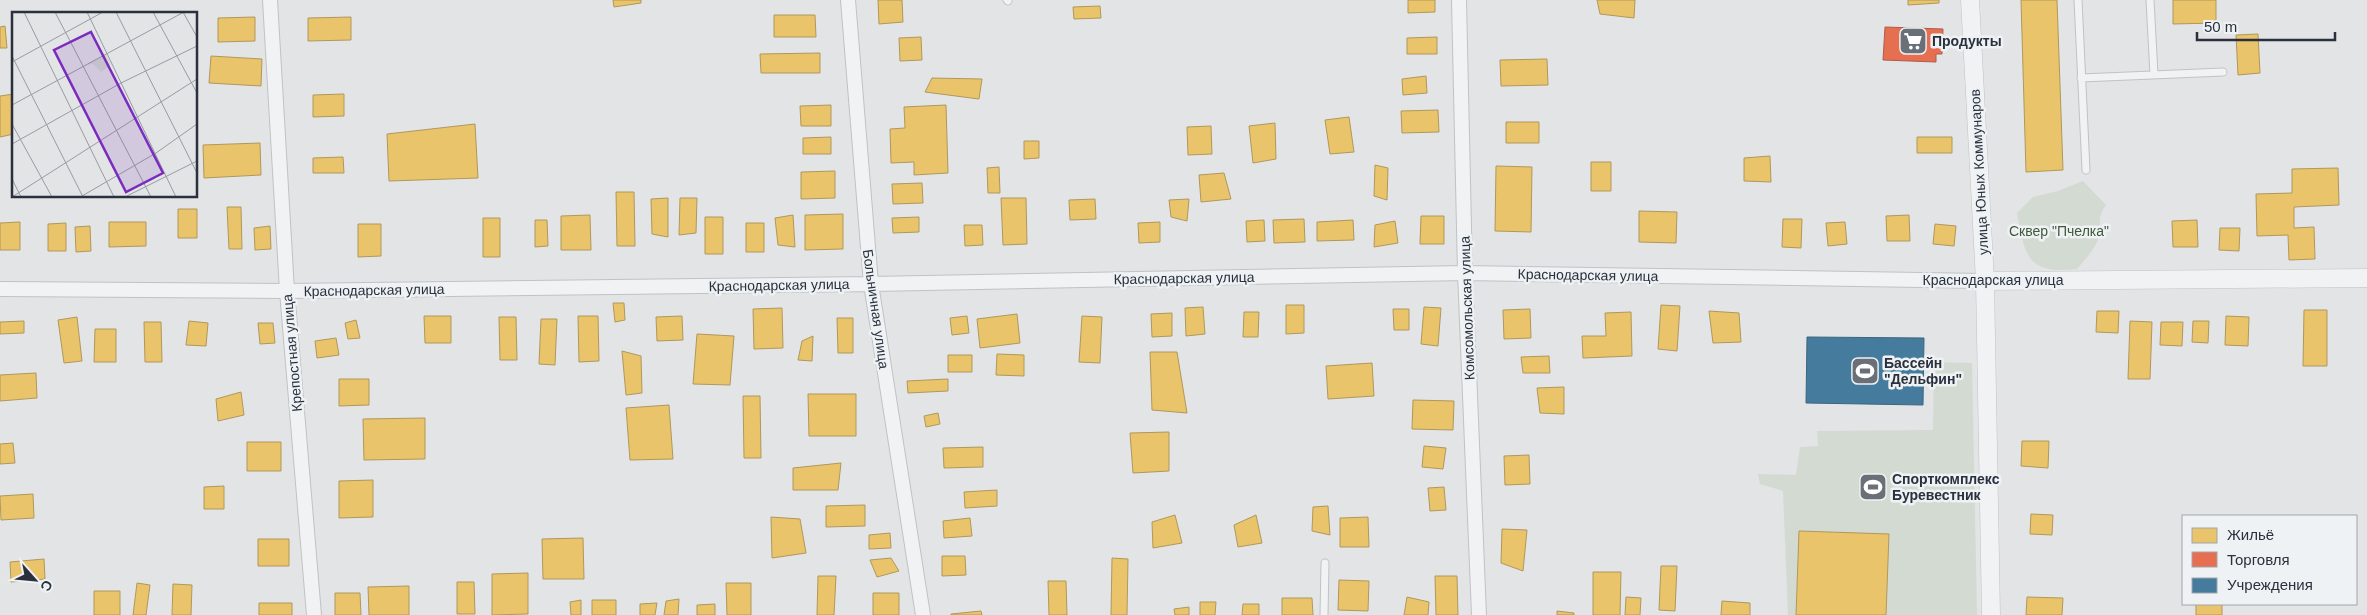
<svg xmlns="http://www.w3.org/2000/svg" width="2367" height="615" viewBox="0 0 2367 615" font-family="Arial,sans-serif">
<rect width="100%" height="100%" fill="#e2e4e6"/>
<path fill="#d3dad2" d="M2083,181l23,24c-10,15 -4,15 -7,30 -2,13 -14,24 -22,34 -50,6 -52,-13 -60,-56l16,-16 25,-6z
M1934,362l38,1 5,252h-189l-5,-124 -23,-7 -2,-10 38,1 4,-28 18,-1 -1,-15 116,-1z"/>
<path fill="#e9c46a" stroke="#b0985c" d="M613,0h28v3l-27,4z
M878,0h24l1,22 -24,2z
M1408,0h27v12l-27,1z
M1597,0h38l-1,18 -34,-4z
M1908,0h31v3l-31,2z
M2021,0h36l6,170 -37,2z
M2173,0h43v23l-43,1z
M1100,6l1,12 -27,1 -1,-12z
M774,15h41l1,22h-42z
M255,17v24l-37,1v-24z
M351,17v23l-43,1v-23z
M5,26l2,22h-7v-21z
M2258,34l2,39 -22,2 -2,-40z
M921,37l1,23 -22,1 -1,-23z
M1437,37v17h-30v-16z
M820,53v20h-59l-1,-19z
M211,56l51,3 -1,27 -52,-3z
M1547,59l1,26 -47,1 -1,-26z
M1426,76l1,17 -24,2 -1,-16z
M932,78l50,1 -3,20 -54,-7z
M14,94v40l-14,3v-41z
M344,94v22l-31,1v-22z
M831,105v21h-30l-1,-20z
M946,105l2,68 -34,2v-13l-23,1 -1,-34 15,-1 -1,-21z
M1438,110l1,22 -37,1 -1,-22z
M1349,117l5,35 -24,2 -5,-34z
M1506,122h33v21h-33z
M1275,123l1,36 -23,4 -4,-37z
M475,124l3,54 -89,3 -2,-47z
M1211,126l1,28 -24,1 -1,-28z
M831,137v17h-28v-16z
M1917,137h35v16h-35z
M1024,141h15v17l-15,1z
M260,143l1,32 -57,3 -1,-33z
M1770,156l1,26 -27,-1v-23z
M343,157l1,16h-31v-15z
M1591,162h20v29h-20z
M1375,165l13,3 -1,32 -13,-4z
M1496,166l36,1 -1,65 -36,-1z
M999,167l1,26h-12l-1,-25z
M2338,168l1,37 -45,2v21l20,-1 1,32 -26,1 -1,-25 -31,1 -1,-42 36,-1v-24z
M835,171v27l-34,1v-27z
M1224,173l7,26 -30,3 -2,-27z
M922,183l1,20 -30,1 -1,-20z
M616,192h18l1,54h-18z
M668,198v39l-16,-3 -1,-35z
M680,198h17l-1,35 -17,2z
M1001,198h25l1,46 -24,1z
M1095,199l1,20 -26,1 -1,-20z
M1189,199l-2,22 -16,-4 -2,-17z
M227,207h14l1,42h-13z
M178,209h19v29h-19z
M1639,211l38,1 -1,31 -37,-1z
M843,214v35l-38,1v-35z
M590,215l1,35h-30v-34z
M793,215l2,32 -17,-2 -3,-27z
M1909,215l1,26h-23l-1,-25z
M1421,216h23v28h-24z
M705,217h18v37h-18z
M919,217v15l-26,1 -1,-15z
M483,218h17v39h-17z
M1304,219l1,23 -31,1 -1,-23z
M1783,219h19l-1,29 -19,-1z
M535,220h12l1,26 -13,1z
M1264,220l1,21 -18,1 -1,-21z
M1353,220l1,20 -37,1v-19z
M2197,220l1,27h-25l-1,-26z
M1395,221l3,22 -24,4 1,-22z
M20,222v28h-20v-27z
M109,222h37v24l-37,1z
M1160,222v20l-21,1 -1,-20z
M1845,222l2,22 -19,2 -2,-23z
M66,223v28h-18v-27z
M746,223h18v29h-18z
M358,224h23v32l-23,1z
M1935,224l21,2 -2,20 -21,-2z
M964,225h18l1,20 -18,1z
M90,226l1,25 -15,1 -1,-25z
M270,226l1,23 -16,1 -1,-22z
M2220,228h20l-1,23 -20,-1z
M613,303h11l1,17 -10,2z
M1286,305h18v28l-18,1z
M1661,305l19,1 -3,45 -19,-2z
M1203,307l2,27 -19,2 -1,-28z
M1424,307l17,1 -3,38 -17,-2z
M782,308l1,40 -29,1 -1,-40z
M1393,309h16v21h-15z
M1530,309l1,29 -27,1 -1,-29z
M2304,310h23v56h-24z
M1709,311l30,2 2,29 -28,1z
M2097,311h22l-1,22 -22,-1z
M1244,312h15l-1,25h-15z
M1631,312l1,44 -49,2 -1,-22h24l-1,-23z
M1172,313v23l-20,1 -1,-23z
M1017,314l3,29 -40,5 -3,-29z
M424,316h27v27h-26z
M578,316h20l1,45 -20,1z
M682,316l1,24 -26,1 -1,-24z
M967,316l2,17 -17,2 -2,-17z
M1082,316l20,1 -2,46 -21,-1z
M2226,316l23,1 -1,29 -23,-1z
M77,317l5,44 -18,2 -6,-43z
M499,317h17l1,43h-17z
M837,318h16v35h-15z
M541,319h16l-2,46 -16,-1z
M356,320l4,18 -12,1 -3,-16z
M24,321v12l-24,1v-12z
M189,321l19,2 -2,23 -20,-1z
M2130,321l22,1 -2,57h-22z
M2193,321h16l-1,22 -16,-1z
M144,322h17l1,40h-17z
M2161,322h22l-1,24 -22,-1z
M258,323h15l2,20 -15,1z
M95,329h21v33h-22z
M697,334l37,2 -4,49 -37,-1z
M813,336l-1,25 -14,-1 4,-19z
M336,338l3,17 -22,3 -2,-17z
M622,351l19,5 1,37 -16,2z
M1150,352h27l10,61 -35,-3z
M997,354l27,1v21l-28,-1z
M948,355h24v17h-24z
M1549,356l1,17h-27l-2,-16z
M1372,363l2,33 -46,3 -2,-33z
M36,373l1,25 -37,3v-26z
M339,379h30v26l-30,1z
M948,379v12l-40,2 -1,-12z
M1564,387v27l-24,-1 -3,-25z
M241,392l3,23 -26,6 -2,-22z
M808,394h48v42h-47z
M743,396h17l1,62h-17z
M1413,400l41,1 -1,29 -41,-1z
M669,405l4,54 -43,1 -4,-52z
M938,413l2,11 -14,3 -2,-11z
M425,418v41l-61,1 -1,-41z
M1169,432v39l-36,2 -3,-40z
M2022,441h27l-1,27 -27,-2z
M247,442h34v29h-34z
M13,443l2,20 -15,1v-20z
M1424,446l22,2 -3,21 -21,-2z
M983,447v20l-39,1 -1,-20z
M1529,455l1,29 -25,1 -1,-29z
M841,463l-3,27h-45v-22z
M373,480v37l-34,1v-37z
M224,486v23h-20v-22z
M1444,487l2,23 -16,1 -2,-23z
M997,490v16l-32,2 -1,-16z
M33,494l1,24 -33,2 -1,-24z
M865,505v21l-39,1v-21z
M1328,506l2,29 -18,-4 1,-24z
M2031,514l22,1 -1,20 -22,-1z
M1175,515l7,28 -29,5 -1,-26z
M1256,515l6,28 -24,4 -4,-22z
M771,517l29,2 6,34 -34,5z
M1368,517l1,30h-29v-29z
M970,518l2,18 -28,2 -1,-17z
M1502,529l25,1 -4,41 -22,-8z
M1799,531l90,3 -3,81h-90z
M890,533l1,15 -22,1v-14z
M583,538l1,41h-41l-1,-40z
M258,539h31v27h-31z
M942,556h23l1,19 -24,1z
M891,558l8,13 -22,6 -7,-17z
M1112,558l16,1 -1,56h-16z
M44,559l1,20 -34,3 -1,-20z
M1661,566h16l-2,45 -16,-1z
M1593,572h28l-1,43h-27z
M528,573v41l-36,1v-41z
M818,576h18l-2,39h-17z
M1435,576h22l1,39h-22z
M1339,580l30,1 -1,30 -30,-1z
M1048,581h18l1,34h-18z
M457,582h17l1,32h-18z
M137,583l13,2 -4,30h-13z
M726,583h25v32h-24z
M173,584l19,1 -1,30h-19z
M409,586v29h-40l-1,-28z
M94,591h26v24h-26z
M335,593h25l1,22h-26z
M873,593h26v22h-26z
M1407,597l22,5 -1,13h-24z
M1626,597l15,1 -1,17h-15z
M2027,597l36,1 -1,17h-36z
M1282,598h30l1,17h-31z
M679,599l-1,16h-14l2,-14z
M581,600v15h-10l-1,-13z
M592,600h24v15h-24z
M1722,601l28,2v12h-29z
M1200,602h16l-1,13h-15z
M259,603h33v12h-33z
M657,603l-2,12h-15v-11z
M715,604v11h-18v-10z
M1243,604h16v11h-17z
M2196,604h26v11h-26z
M1189,607v8h-14l-1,-6z
M981,611l1,4h-31v-1z
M1557,611l17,2v2h-17z"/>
<path fill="#e76f51" stroke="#ae5c4b" d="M1885,27l58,2 -1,25h-6v8l-53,-2z"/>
<path fill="#457b9d" stroke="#3d6580" d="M1807,337l117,1 -1,67 -117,-2z"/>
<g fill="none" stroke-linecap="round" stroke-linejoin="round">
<defs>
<path id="service" d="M1007,0l1,1
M2078,0l8,170
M2150,0l4,75
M2081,78l142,-6
M1324,615l1,-52"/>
<path id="minor" d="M270,0l17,291 27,324
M848,0l23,284 52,331
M1459,0l6,273 14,342
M0,289l287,2 584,-7 594,-11 520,8"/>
<path id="tertiary" d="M1970,0l15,281 6,334
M1985,281l382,-3"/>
</defs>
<use href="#service" stroke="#c0c2c4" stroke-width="9"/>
<use href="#minor" stroke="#c0c2c4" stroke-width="16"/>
<use href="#tertiary" stroke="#c0c2c4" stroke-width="19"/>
<use href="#service" stroke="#f0f2f3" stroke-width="7"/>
<use href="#minor" stroke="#f0f2f3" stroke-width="14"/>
<use href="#tertiary" stroke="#f0f2f3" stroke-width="18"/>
</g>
<defs>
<symbol id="supermarket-square" viewBox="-11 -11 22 22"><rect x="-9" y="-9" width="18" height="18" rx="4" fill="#6a7078" stroke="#eff2f5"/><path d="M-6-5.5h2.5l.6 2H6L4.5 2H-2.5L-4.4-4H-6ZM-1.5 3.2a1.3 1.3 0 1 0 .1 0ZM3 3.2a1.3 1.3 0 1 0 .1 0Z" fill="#fff"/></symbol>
<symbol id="stadium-square" viewBox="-11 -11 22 22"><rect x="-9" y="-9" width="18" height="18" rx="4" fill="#6a7078" stroke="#eff2f5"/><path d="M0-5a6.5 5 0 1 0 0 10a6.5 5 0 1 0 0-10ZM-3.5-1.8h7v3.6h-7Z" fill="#fff"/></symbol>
</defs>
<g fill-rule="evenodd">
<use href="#supermarket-square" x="1897" y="25" width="32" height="32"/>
<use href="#stadium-square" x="1849" y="355" width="32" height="32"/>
<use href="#stadium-square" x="1857" y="471" width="32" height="32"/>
</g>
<g text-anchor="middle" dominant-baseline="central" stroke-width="5" stroke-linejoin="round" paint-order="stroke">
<g font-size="14" font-weight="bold" fill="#2a313d" stroke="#eff2f5" text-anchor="start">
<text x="1932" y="41">Продукты</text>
<text x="1884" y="363">Бассейн<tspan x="1884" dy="16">"Дельфин"</tspan></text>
<text x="1892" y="479">Cпорткомплекс<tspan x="1892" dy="16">Буревестник</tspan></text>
</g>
<g font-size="14" fill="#2a313d" stroke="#eff2f5">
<text transform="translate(1979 172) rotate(-93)">улица Юных Коммунаров</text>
<text transform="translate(1588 275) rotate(1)">Краснодарская улица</text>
<text transform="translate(1184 278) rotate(-1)">Краснодарская улица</text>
<text x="1993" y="280">Краснодарская улица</text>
<text transform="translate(779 285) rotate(-1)">Краснодарская улица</text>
<text transform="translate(374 290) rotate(-1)">Краснодарская улица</text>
<text transform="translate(1467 308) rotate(-92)">Комсомольская улица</text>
<text transform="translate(876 309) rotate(82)">Больничная улица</text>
<text transform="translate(292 353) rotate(-95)">Крепостная улица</text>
</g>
<g font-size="14" fill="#3f5839" stroke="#eff2f5">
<text x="2059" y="231">Сквер "Пчелка"</text>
</g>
</g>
<g transform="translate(12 12)">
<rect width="185" height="185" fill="#e2e4e6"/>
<path d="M94,42l5,11 -10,7 -8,-8 -4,1 -1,-2z" fill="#d3dad2"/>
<path fill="none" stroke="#989ca2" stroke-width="1" d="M12,0l90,185M43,0l96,185M75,0l89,185M104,0l81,161M141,0l44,81M171,0l14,25M0,44l71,141M0,50l91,-50M0,93l172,-93M0,112l40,73M0,132l109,-61 76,-37M0,167l9,18M70,184l74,-43 41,-29M0,185l185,-118M113,185l72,-36"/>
<path fill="#7b2cbf" fill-opacity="0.15" stroke="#7b2cbf" stroke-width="2.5" d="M79,20l72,141 -37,19 -72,-142z"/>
<rect width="185" height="185" fill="none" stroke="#2a313d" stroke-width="2.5"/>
</g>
<rect x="2182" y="515" width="175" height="90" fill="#eff2f5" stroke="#a0a5ab"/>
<rect x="2192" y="528" width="25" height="15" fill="#e9c46a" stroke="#a0a5ab"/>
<text x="2227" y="540" font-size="15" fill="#2a313d">Жильё</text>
<rect x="2192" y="552" width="25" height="15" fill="#e76f51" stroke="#a0a5ab"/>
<text x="2227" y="565" font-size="15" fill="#2a313d">Торговля</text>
<rect x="2192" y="578" width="25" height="15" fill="#457b9d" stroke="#a0a5ab"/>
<text x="2227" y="590" font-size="15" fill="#2a313d">Учреждения</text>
<g transform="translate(35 580) rotate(117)" stroke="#eff2f5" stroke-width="4" paint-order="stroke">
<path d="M0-4L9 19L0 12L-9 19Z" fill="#2a313d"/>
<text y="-8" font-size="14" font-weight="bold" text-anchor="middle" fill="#2a313d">С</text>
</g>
<path d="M2197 32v8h138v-8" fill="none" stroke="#2a313d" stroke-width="2.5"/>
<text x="2204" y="32" font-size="15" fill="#2a313d" stroke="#eff2f5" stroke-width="4" paint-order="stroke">50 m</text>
</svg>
